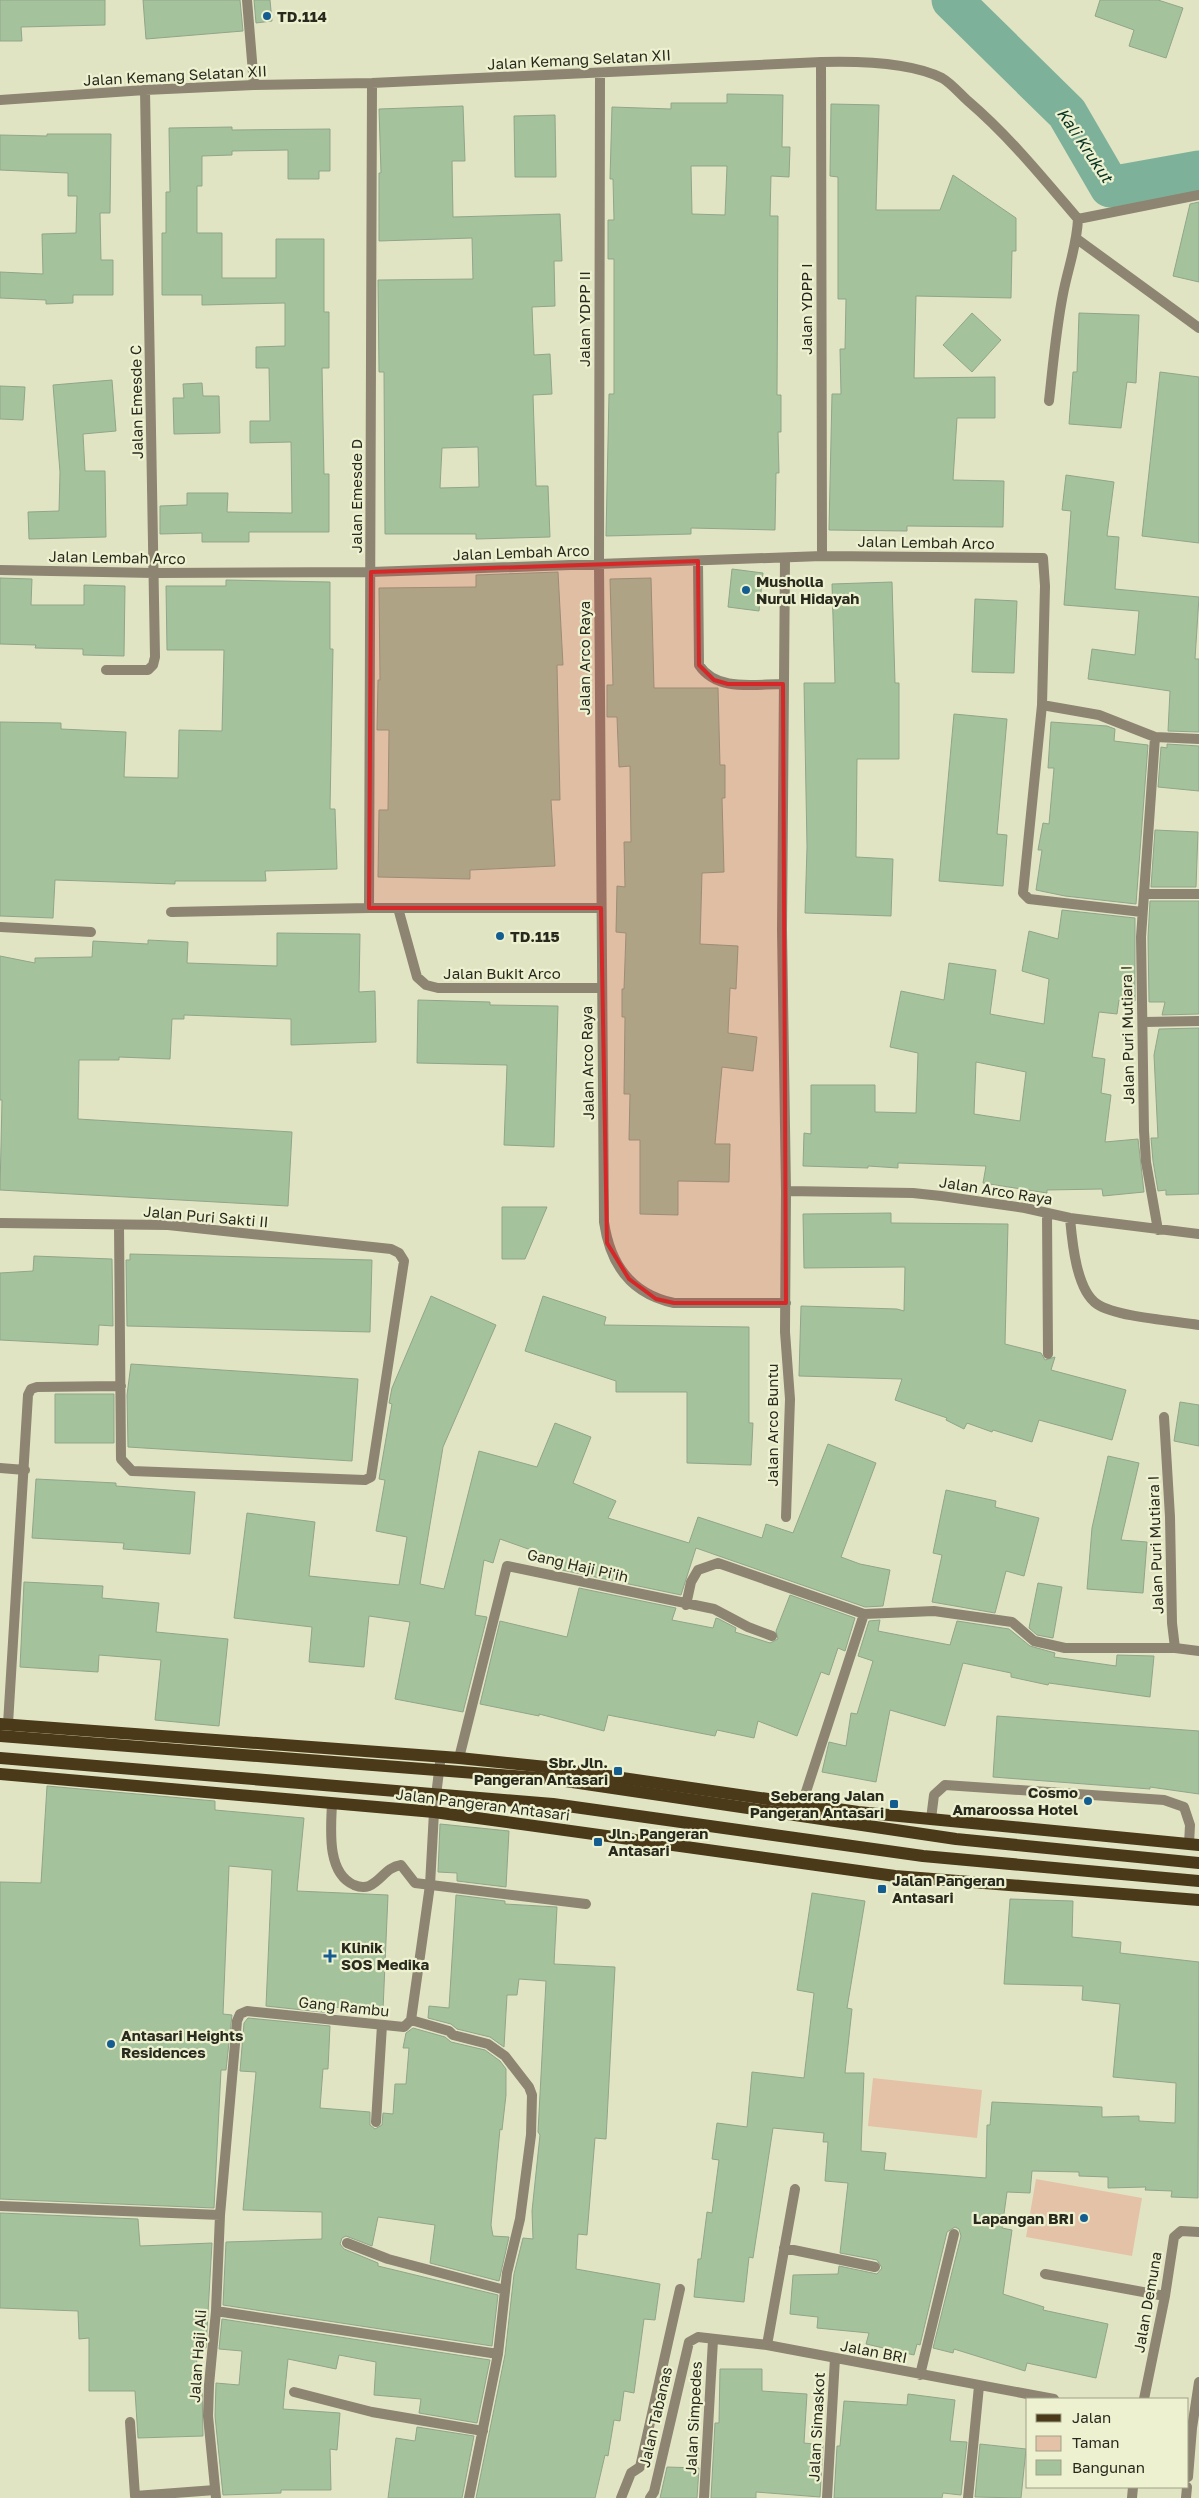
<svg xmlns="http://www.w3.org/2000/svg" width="1199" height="2498" viewBox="0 0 1199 2498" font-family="'Golos Text',sans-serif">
<rect width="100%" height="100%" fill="#e1e4c3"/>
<path fill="#e4c2a8" d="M873,2078l109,12 -5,48 -109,-12z
M1036,2179l106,19 -10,58 -106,-19z"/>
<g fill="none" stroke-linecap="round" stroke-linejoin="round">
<path stroke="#7eb19a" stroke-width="41" d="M952,0l115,113 43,74 89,-16"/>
</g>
<path fill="#a4c29b" stroke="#91a58b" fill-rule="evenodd" d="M0,0h105v25l-84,2 1,14h-22z
M143,0h97l3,31 -97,8z
M254,0h16l2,21 -16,2z
M1100,0h58l25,8 -17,50 -37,-12 5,-16 -39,-14z
M727,94l56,1 -1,52h8l-1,30 -18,-1 -1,40h8l-1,179h4v37h-3l1,41h-3l-1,57 -84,-2v6l-85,2 3,-142h5v-135h-6v-39h6l-1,-41h-3l2,-72 59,2v-6h56zM691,166h36l-2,49 -33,-1z
M831,104l48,1 -3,105h64l13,-35 63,43v33h-4l-1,47 -95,-2 -2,82 81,-1v41h-38l-4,62 51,1 -1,46 -96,-1v5l-78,-1 3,-136h9l-1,-45h5l1,-50h-8v-122l-8,-1z
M463,106l2,55h-13l1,56 107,-3 2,47h-8l1,45 -23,1 2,48 16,-1 2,40 -19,1 3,91h12l2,51 -74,2v-5h-91l-1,-162h-5l-1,-92 95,-1 -1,-41 -93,3v-68h2l-2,-64zM478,447l1,40 -39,1 2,-40z
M555,115l1,62h-41l-1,-61z
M232,127v3l98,-1v42h-11v8h-31v-29l-56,1v4l-30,1v30h-5v47h25v45h54v-39h48v73h5v56h-7l2,106h5v58h-80v10h-47v-9l-42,1v-28l27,-1v-12h41l-1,19 65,1 -1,-71 -41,1v-22h20l-1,-53h-13v-21l29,-1v-43l-83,2v-10h-40v-62h4v-41h4l-1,-64z
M47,134h64l-1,79h-10l1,47h12v35h-40v8l-27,1v-4l-46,-2v-26l43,2 -1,-40 34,-1 1,-37h-9v-23l-68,-3v-35l47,1z
M1199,202v80l-26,-6 17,-72z
M972,313l29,27 -29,32 -29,-27z
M1079,313l60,2 -3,68 -9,-1 -6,46 -52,-4 4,-52h4z
M1160,372l39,5v166l-57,-7z
M112,380l4,51 -33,3 2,37h20l1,66 -77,2 -1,-27 31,-1 1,-39 -7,-87z
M202,383l1,13h16l1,37 -46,1 -1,-36h11l-1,-14z
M0,386l25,1 -2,33 -23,-1z
M1066,475l48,7 -7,54 12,1 -4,52 84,8 -4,62h4v73l-31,-1 2,-40 -82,-12 4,-30 43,6 4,-44 -75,-6 7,-94 -9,-1z
M732,569l31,4 -4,38 -31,-4z
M558,572l5,93h-6l3,135h-9l4,66 -85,4v9l-92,-2 1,-67h9l1,-80h-12l1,-50h2l-1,-92 97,-1v-12z
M0,578l32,1 -1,26h53v-20l41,1 -1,70 -41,-1v-6l-48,-1 1,-3 -36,-1z
M651,578l3,110h64l2,77h5v33h-3l2,74 -22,1 -2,71 38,2 -2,43 -6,-1 -2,45 29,4 -4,34 -31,-4 -7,77h15l-1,38 -51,-1v34l-38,-1v-74h-11l1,-46h-6l1,-77h-3v-28h2l2,-56 -10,-1 1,-46 8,1 -1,-45h7l-1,-76 -11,1 -2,-50h-10v-32h6l-3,-106z
M226,580l104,2v67h3l-3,160h5l2,60 -72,2 1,10h-91v3l-120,-4 -2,38 -53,-2v-194l61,1v6l65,3 -2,45 54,1 1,-48 43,1 2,-81h-57l-1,-64h60z
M892,582l3,101h4v76h-42l-1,98 37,2 -2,57 -86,-3 2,-66 -3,-164h31l-3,-99z
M975,599l42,2 -3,72 -42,-1z
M954,714l53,5 -10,115 10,1 -4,51 -64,-5z
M1051,722l56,4 8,3 -1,12 34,4 -12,159 -71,-8 -29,-6 6,-40h-4l5,-27 6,1 5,-56h-6z
M1167,744l32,2v45l-41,-4 3,-40 6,1z
M1155,830l43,2 -2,55h-45z
M1150,901h49v113l-37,1 3,-13h-16l-1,-65z
M1062,910l73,8v83l-16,-1 -2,14 -18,-2 -7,45 13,2 -4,34 10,2 -6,47 33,-3 6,53 -41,4 -1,-7 -55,1v3l-64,-10 3,-17 -88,-3v5l-30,-2v2l-65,-2 1,-33 7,1v-49h64v27l41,1 2,-60 -28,-6 11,-56 43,9 5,-37 47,7 -6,44 54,10 5,-45 -27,-8 7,-40 29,8zM976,1062l50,10 -6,49 -46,-7z
M277,933l83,1 -1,58 16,-1 1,51 -85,3v-26l-107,-4v4h-12l-2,40 -51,-2v3h-40l-1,59 214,13 -4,74 -288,-16 2,-90h-2v-144l35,7v-5l57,-1 1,-16 55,3v-4l40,2 -1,21 90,3z
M418,1000l72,2v3l68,1 -4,141 -50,-2 3,-80 -90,-2z
M1199,1028v166l-33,1v-5l-8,1 -5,-30 -2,-23h7l-4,-83 5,-26z
M502,1207h45l-22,52h-23z
M891,1213v10l117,1 -3,120 36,9 4,7 10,-3 -4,13 75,20 -14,50 -73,-20 -7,22 -39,-12 -1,2 -25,-9 -3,6 -18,-9 1,-2 -52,-18 7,-21 -103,-3 2,-70 96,3 7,2 1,-44 -101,1 -1,-54z
M130,1254l242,6 -2,72 -243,-6 -1,-66h4z
M34,1256l78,3 1,67 -14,-1 -1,20 -98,-5v-67l33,-2z
M431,1296l65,29 -53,122 -23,137 24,5 35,-138 58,16 18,-44 36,14 -18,46 43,18 -8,17 81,25 9,-26 64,21 4,-14 27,9 35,-89 48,19 -35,94 19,7 30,6 -7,36 -18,1 -169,-59 -15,47 -119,-25 3,-8 -65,-23 -7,24 -9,-3 -9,55 12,2 -24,95 -68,-13 15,-77 -41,-6 -5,51 -55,-5 3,-35 -78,-9 13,-105 68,9 -6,54 90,9 8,-48 -31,-6 9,-51 -6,-1 13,-75 -3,-1 3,-15z
M543,1296l63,21 -2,8 145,2v96h4l-2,42 -64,-2v-71h-71v-11l-91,-30z
M131,1364l227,15 -6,82 -224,-14 -1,-52z
M55,1394h59v49h-59z
M1180,1402l19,3v41l-25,-5z
M1108,1456l31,7 -18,77 26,2 -4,51 -56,-4 5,-61z
M36,1479l80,4v3l79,6 -5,62 -67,-5 1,-6 -92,-5z
M946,1490l50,11 -1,6 44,11 -15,58 -18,-5 -11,42 -63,-11 10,-47 -9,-2z
M24,1582l79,4 -1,12 57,5 -3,29 72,7 -9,87 -64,-6 6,-60 -62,-5 -1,17 -78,-5z
M1038,1583l24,4 -9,51 -16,-3 -8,-7z
M579,1588l97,20 -4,12 41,8 3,-10 3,1 17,9 -1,4 35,11 8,-4 -2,-8 14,-36 65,23 -10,33 -7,-3 -9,27 -8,-3 -24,64 -39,-15 -4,17 -37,-8 -2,6 -107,-21 -4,16 -65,-17v2l-59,-12 20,-83 67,16z
M880,1620l-2,11 72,14 7,-24 52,8 21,17 25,7 -1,4 62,9 1,-11 37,1 -4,41 -101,-14 -1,2 -37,-8v-4l-48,-10 -18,63 -55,-16 -14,72 -54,-10 7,-30 17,4 5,-33 6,1 16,-53 -15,-5 11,-35z
M997,1716l202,15v63l-49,-7v2l-157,-12z
M47,1786l168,15v9l89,8 -7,73 91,4 -5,115 -52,-3v6l-65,-7 6,-136 -43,-4 -6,148 9,1 -6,55h-5l-7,138 -214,-9v-317l41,1z
M440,1824l69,7 -3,56 -49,-6v-8l-19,-1z
M812,1893l53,8 -18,107 5,1 -7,64h19l-3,78 25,2 -2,17 102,8 1,-53h3l2,-23 110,5v10l37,-1v5l36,2 1,-40 -63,-6 7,-73 -38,-4 1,-14 -79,-2 6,-85 63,2 -1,36 49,5 -1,11 79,9 -1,236 -27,-1 1,-6 -27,-1 1,-3 -38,1v-11l-29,-1v-4l-47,-1 -2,22 -23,-1 -5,36 10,2 -9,64 41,13 -1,3 65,14 -12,54 -69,-15 -2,8 -71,-22 -1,4 -20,-5 28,-112 -2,-7 -4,-2 -8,5 -27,113 -3,-1 -3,11 -48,-11 3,-11 -52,-5 1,-11 -28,-3 3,-39 45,-1 1,-8 38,8 5,-6 -5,-8 -37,-7 8,-70 -23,-2 3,-39h-5l1,-9 -51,-5 -20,130 -4,-1 -5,45 -50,-5 4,-38h3l6,-47 5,1 7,-53 -7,-1 5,-36 30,4 5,-55 52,6 10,-85 -17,-3z
M456,1895l49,6v3l52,3 -3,57 61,3 -9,172 -11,-1 -8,97 -9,-1 -2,35 84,15 -5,36 -11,-1 -10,74 -10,-2 -4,30 -6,-1 -6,36 -3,-1 -10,43h-119l29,-143 9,-81 9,-36 10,1 -1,-28 8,-76 -2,-3 8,-151 -27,-2 -2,16h-10l-3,52 -14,-10 -33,-8 -6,-5 -23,-6 1,-12 20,2z
M248,2018l82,8 -2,43h-5l-3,39 50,4v13l5,4 7,-4 1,-12 10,1 2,-30h11l3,-36h-6l3,-15 7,-5 32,9 6,5 34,8 15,11 6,8v26l-4,35 -2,-1 -9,96 2,11 16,1 -10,44 -69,-18 5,-38 -57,-8 -6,29 -26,-10 -4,2 -2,6 4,5 34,14v3l120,29 -6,51 -269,-41 3,-63 96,-3v-27l-79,-2 13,-138 -16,-1 4,-48z
M0,2213l138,6 2,27 72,-3 -6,105h-10l2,34 4,1 1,53 -65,2 -3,-47h-46v-53l-10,1 -1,-28 -78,-3z
M222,2319l268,41 -13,63 -58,-10 2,-14 -47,-4 2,-33 -37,-7 -3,14 -48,-10 -5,50 57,4 -3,37 -7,-1 1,41h-50v3l-58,2 -8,-79 1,-33 23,2 3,-34 -23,-2z
M720,2369h42v22l45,3 -3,49 19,2 -3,52 -64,-5v6h-45l4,-75h4z
M908,2394l47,6 -5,41 17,1 -6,53 -18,-2 -1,5h-108l3,-52h3l4,-45 63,4z
M417,2427l57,9 -12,62h-74l8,-60 19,3z
M980,2444l46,5 -5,49 -46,-1z
M667,2467l32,1 -2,30h-37z"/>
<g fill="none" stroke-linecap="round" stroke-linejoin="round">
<path stroke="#8d8472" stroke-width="10" d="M332,1803c-1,25 -6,70 22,82 5,2 9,3 15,1 13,-6 17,-19 32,-21l14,18 171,21
M931,1819l3,-24 11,-10 219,15 20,7 6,18 -1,19
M376,2122l6,-97
M130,2422l5,74 80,-6"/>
<path stroke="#8d8472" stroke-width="10" d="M247,0l7,85
M821,62l1,494
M600,73l-1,492 5,657c6,42 27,72 70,81h112
M0,100l145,-10 109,-5 118,-2 449,-21c35,-1 89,0 121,16 9,5 18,16 26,23 41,35 75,77 110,118 -1,26 -10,49 -15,75 -7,35 -10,71 -14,107
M1078,219l121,-24
M1077,239l122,89
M785,558l-3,372 4,261 -1,141 5,67 -4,118
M698,561l1,104c18,27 55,19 84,19
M0,570l154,3 217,-1 451,-16 221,2 2,28 -3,119 57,10 56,22 44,2
M106,670h42l5,-5 2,-8 -10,-567
M1042,705l-19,188 6,6 113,13
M1155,737l-14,200 3,194 2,31 12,68
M1144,894h55
M369,908l3,-825
M398,908l19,69 9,8 12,3h163
M171,912l198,-4h232
M0,927l91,5
M1144,1022l55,-1
M786,1191l127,2 28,3 84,12 45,10 129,16
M1047,1213l1,141
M1070,1218c2,22 6,72 27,86 19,13 78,17 102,21
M0,1223l168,2 223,24 8,4 5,8 -33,216 -6,3 -233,-9 -11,-12 -2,-234
M1164,1417l6,100 2,106 3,25
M0,1468l25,2
M686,1605l5,-23 7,-12 20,-7 146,51 70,-3 78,11 22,19 31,7h110l24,3
M8,1724l20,-329 3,-6 6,-2 84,-1
M459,1758l48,-192 207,43 34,18 24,9
M802,1804l62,-190
M411,2020l38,11 4,4 35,9 17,12 24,31 3,8 -1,40 -11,84 -13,54 -9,81 -29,144
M0,2206l220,9
M347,2243l41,16 117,31
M784,2248l91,19
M1045,2274l120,22
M216,2311l282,43
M767,2345l28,-156
M920,2375l34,-141
M294,2392l78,20 111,19
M1144,2399l21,-103 9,-59 7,-6 18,1
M1188,2477l4,-49 7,-46
M216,2498l-8,-82 1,-31 7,-74 4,-96 17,-194 3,-7 7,-3 157,16 7,-7 19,-135 4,-73 6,-49
M621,2498l10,-25 9,-6 40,-178
M650,2498l4,-6 35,-150 9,-5 69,8 287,54
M704,2498l9,-158
M827,2498l8,-140
M968,2498l11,-112
M1132,2498l1,-11
M1186,2498l1,-11"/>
<path stroke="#4a3a19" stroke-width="12" d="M0,1724l459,34 87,9 312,45 341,33
M0,1774l434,38 461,64 304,24"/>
<path stroke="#4a3a19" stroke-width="12" d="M0,1736l552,43 404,60 243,24
M0,1758l553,46 370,52 276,25"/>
</g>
<path fill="#d62828" fill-opacity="0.2" stroke="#d62828" stroke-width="4" stroke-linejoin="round" d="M698,561l1,104 15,15 14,4h55l3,619h-112l-18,-4 -27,-20 -22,-36 -6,-335h-232l2,-336z"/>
<g fill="#145d91" stroke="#eef1d0" stroke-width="2">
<circle cx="267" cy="16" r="5"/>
<circle cx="746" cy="590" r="5"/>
<circle cx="500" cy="936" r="5"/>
<rect x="613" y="1766" width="10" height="10" rx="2.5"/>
<circle cx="1088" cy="1801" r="5"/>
<rect x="889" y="1799" width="10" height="10" rx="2.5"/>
<rect x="593" y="1837" width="10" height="10" rx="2.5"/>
<rect x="877" y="1884" width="10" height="10" rx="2.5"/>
<path d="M327.5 1948.5h5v5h5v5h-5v5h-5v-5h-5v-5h5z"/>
<circle cx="111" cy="2044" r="5"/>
<circle cx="1084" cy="2218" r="5"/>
</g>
<g text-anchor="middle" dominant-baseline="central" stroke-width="4.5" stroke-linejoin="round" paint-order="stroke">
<g font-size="15" font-weight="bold" fill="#292a1e" stroke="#eef1d0" text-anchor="start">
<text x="277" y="16">TD.114</text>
<text x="756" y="581">Musholla<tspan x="756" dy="17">Nurul Hidayah</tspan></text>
<text x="510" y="936">TD.115</text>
<text x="608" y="1762" text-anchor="end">Sbr. Jln.<tspan x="608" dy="17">Pangeran Antasari</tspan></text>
<text x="1078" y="1792" text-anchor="end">Cosmo<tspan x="1078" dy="17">Amaroossa Hotel</tspan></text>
<text x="884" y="1795" text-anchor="end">Seberang Jalan<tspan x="884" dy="17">Pangeran Antasari</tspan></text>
<text x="608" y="1833">Jln. Pangeran<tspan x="608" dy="17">Antasari</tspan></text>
<text x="892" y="1880">Jalan Pangeran<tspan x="892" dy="17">Antasari</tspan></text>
<text x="341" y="1947">Klinik<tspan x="341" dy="17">SOS Medika</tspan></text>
<text x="121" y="2035">Antasari Heights<tspan x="121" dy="17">Residences</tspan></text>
<text x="1074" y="2218" text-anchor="end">Lapangan BRI</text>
</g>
<g font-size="15" fill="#292a1e" stroke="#eef1d0">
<text transform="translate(579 59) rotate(-3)">Jalan Kemang Selatan XII</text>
<text transform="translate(175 75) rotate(-3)">Jalan Kemang Selatan XII</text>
<text transform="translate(806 309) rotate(-90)">Jalan YDPP I</text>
<text transform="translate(584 319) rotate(-90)">Jalan YDPP II</text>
<text transform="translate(136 402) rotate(-91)">Jalan Emesde C</text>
<text transform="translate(356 496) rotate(-90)">Jalan Emesde D</text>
<text transform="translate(926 542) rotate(1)">Jalan Lembah Arco</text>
<text transform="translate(521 552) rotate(-2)">Jalan Lembah Arco</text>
<text transform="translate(117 557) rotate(1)">Jalan Lembah Arco</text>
<text transform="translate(584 658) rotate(-90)">Jalan Arco Raya</text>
<text x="502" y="973">Jalan Bukit Arco</text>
<text transform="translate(1127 1035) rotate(-91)">Jalan Puri Mutiara I</text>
<text transform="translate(587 1063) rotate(-91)">Jalan Arco Raya</text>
<text transform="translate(996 1190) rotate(9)">Jalan Arco Raya</text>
<text transform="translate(206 1216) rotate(5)">Jalan Puri Sakti II</text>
<text transform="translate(772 1425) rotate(-90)">Jalan Arco Buntu</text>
<text transform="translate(1155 1545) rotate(-92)">Jalan Puri Mutiara I</text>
<text transform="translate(578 1565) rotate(13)">Gang Haji Pi'ih</text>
<text transform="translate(483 1804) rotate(7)">Jalan Pangeran Antasari</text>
<text transform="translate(344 2006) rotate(6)">Gang Rambu</text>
<text transform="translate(1147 2302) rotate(-80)">Jalan Demuna</text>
<text transform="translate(874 2351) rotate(11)">Jalan BRI</text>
<text transform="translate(197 2356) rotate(-86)">Jalan Haji Ali</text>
<text transform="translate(655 2417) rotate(-77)">Jalan Tabanas</text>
<text transform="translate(693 2418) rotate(-87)">Jalan Simpedes</text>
<text transform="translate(816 2427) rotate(-87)">Jalan Simaskot</text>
</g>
<g font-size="16" font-style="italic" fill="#053323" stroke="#eef1d0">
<text transform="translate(1085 145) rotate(56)">Kali Krukut</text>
</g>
</g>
<rect x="1026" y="2398" width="162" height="90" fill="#eef1d0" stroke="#9fa189"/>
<rect x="1036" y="2414" width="25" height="8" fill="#4a3a19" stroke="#9fa189"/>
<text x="1072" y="2423" font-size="15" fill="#292a1e">Jalan</text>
<rect x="1036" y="2436" width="25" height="15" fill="#e4c2a8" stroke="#9fa189"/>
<text x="1072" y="2448" font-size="15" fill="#292a1e">Taman</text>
<rect x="1036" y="2460" width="25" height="15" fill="#a4c29b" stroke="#9fa189"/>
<text x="1072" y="2473" font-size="15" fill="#292a1e">Bangunan</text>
</svg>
